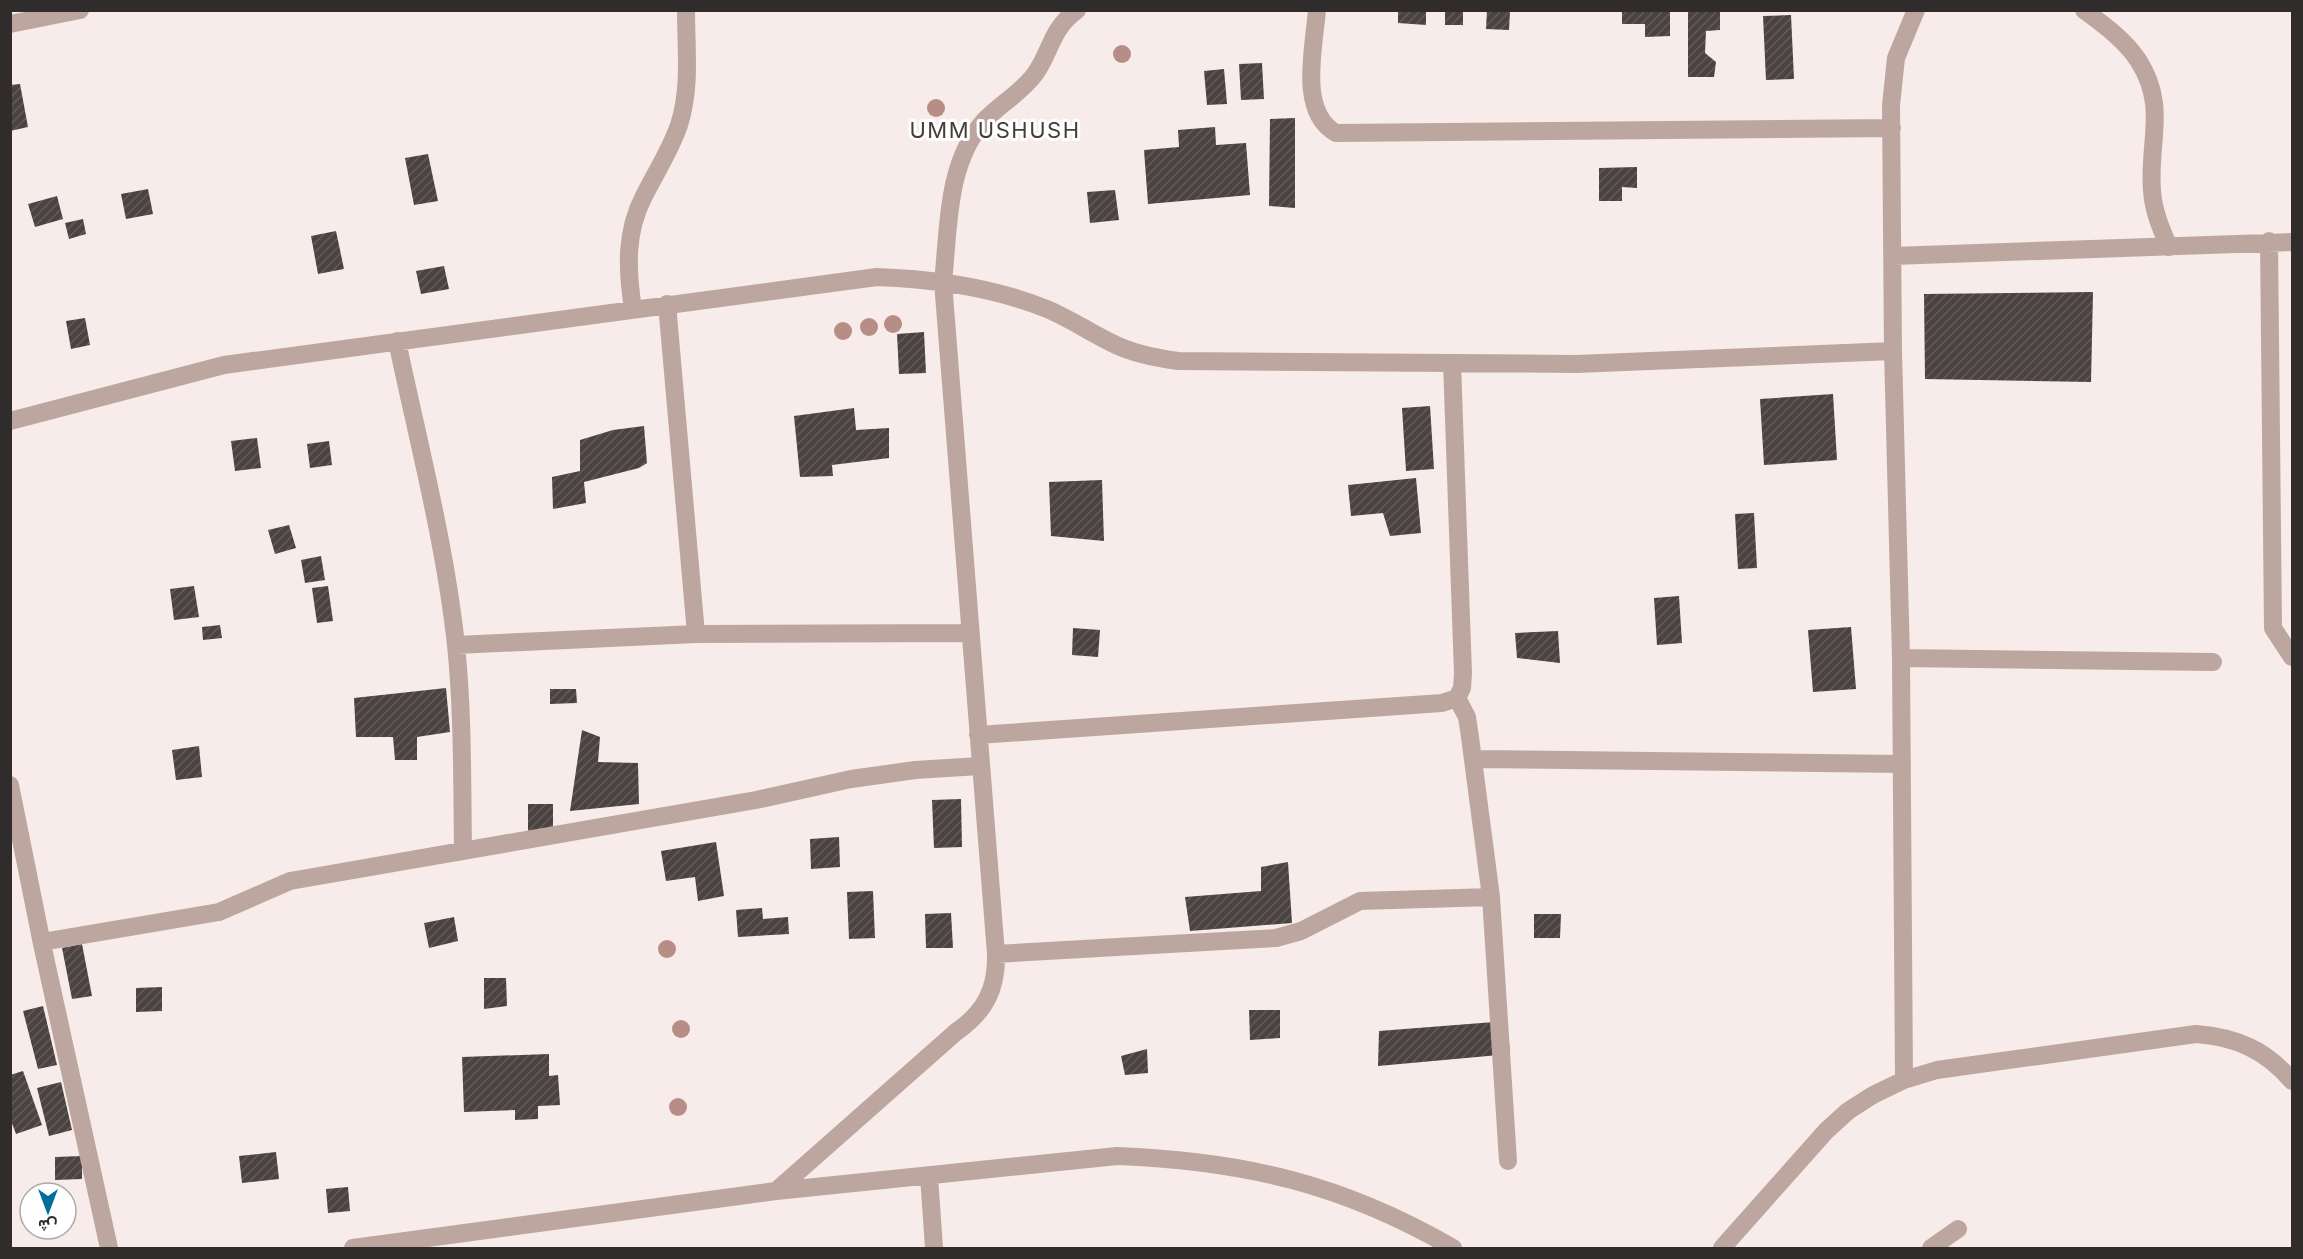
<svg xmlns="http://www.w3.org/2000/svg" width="2303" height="1259" viewBox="0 0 2303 1259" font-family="Inter,Vazirmatn,sans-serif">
<defs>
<pattern id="building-hatch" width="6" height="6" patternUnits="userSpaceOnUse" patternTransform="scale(1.5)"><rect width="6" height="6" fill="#4b4341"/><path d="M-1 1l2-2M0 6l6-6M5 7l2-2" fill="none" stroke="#635c5a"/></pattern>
</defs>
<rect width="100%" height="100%" fill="#f7ece9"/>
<path fill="url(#building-hatch)" d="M1398,10h28v15l-28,-2z
M1445,10h18v15h-18z
M1487,10l23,1 -1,19 -23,-1z
M1622,10h48v26l-25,1v-13h-23z
M1688,10h32v20l-14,1 -1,22 11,9 -2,15h-26z
M1791,15l3,64 -28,1 -3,-64z
M1262,63l2,36 -23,1 -2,-36z
M1224,69l3,35 -20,1 -3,-34z
M20,84l8,43 -18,4v-46z
M1295,118v90l-26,-2 1,-87z
M1215,127l1,18 30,-2 4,52 -102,9 -4,-54 35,-3 -1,-17z
M428,154l10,47 -24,4 -9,-47z
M1637,167v21l-15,-1v14h-23v-33z
M148,189l5,25 -27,5 -5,-25z
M1115,190l4,30 -29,3 -3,-31z
M57,196l6,23 -28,8 -7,-23z
M83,219l3,15 -17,5 -4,-16z
M336,231l8,38 -26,5 -7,-38z
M444,266l5,23 -28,5 -5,-23z
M2093,292l-2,90 -166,-3 -1,-85z
M85,318l5,27 -19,4 -5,-28z
M924,332l2,41 -27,1 -2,-40z
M1833,394l4,66 -73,5 -4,-66z
M1430,406l4,63 -28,2 -4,-63z
M854,408l2,22 33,-2v30l-57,7 1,11 -33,1 -6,-61z
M644,426l3,37 -8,5 -55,14 2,21 -33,6 -1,-32 28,-6v-31l33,-10z
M257,438l4,30 -26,3 -4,-30z
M329,441l3,24 -22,3 -3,-24z
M1416,478l5,55 -31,3 -7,-23 -32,3 -3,-31z
M1102,480l2,61 -53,-5 -2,-54z
M1754,513l3,55 -19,1 -3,-55z
M289,525l7,23 -21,6 -7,-24z
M321,556l4,24 -20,3 -4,-23z
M194,586l5,31 -25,3 -4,-31z
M328,586l5,35 -16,2 -5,-35z
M1679,596l3,47 -25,2 -3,-47z
M220,625l2,13 -19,2 -1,-13z
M1851,627l5,62 -43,3 -5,-62z
M1073,628l27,2 -2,27 -26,-2z
M1558,631l2,32 -43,-5 -2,-25z
M446,688l4,44 -33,5v23h-22l-2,-23h-37l-2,-39z
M550,689h26l1,14 -27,1z
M582,730l18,7 -2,25 40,1 1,41 -69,7z
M199,746l3,31 -26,3 -4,-30z
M961,799l1,48 -28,1 -2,-48z
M528,804h25v28l-25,-1z
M839,837l1,30 -29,2 -1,-30z
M716,842l8,54 -26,5 -3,-24 -29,4 -5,-30z
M1288,862l4,61 -102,8 -5,-34 76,-6v-24z
M873,891l2,47 -26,1 -2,-47z
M762,908l1,11 25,-2 1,17 -51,3 -2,-27z
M951,913l2,35h-27l-1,-34z
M1534,914h27l-1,24h-26z
M454,917l4,24 -29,7 -5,-25z
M82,944l10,52 -20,3 -10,-51z
M484,978h22l1,28 -23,3z
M162,987v24l-26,1v-24z
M43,1006l14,59 -19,4 -15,-58z
M1249,1010h31v28l-30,2z
M1507,1021l3,33 -132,12 1,-35z
M1147,1049l1,24 -23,2 -4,-19z
M549,1054v22l9,-1 2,30 -22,1v13l-23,1v-10l-51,2 -2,-55z
M23,1071l19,54 -26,9 -6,-16v-43z
M61,1082l11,48 -23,6 -12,-48z
M276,1152l3,27 -37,4 -3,-27z
M82,1156v23l-27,1v-23z
M348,1187l2,24 -22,2 -2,-24z"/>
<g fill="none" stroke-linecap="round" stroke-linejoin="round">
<path stroke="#bea6a0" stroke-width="18" d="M1317,10c-3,38 -19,102 19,123l556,-5
M2084,10c20,15 41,30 54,50 30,46 10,82 14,130 1,20 9,39 17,57
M10,24l70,-14
M2269,241l4,387 19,29
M1893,256l399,-14
M667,304l29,330
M633,309c-6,-39 -8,-77 11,-113 12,-24 26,-45 35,-71 12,-37 7,-76 7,-115
M397,341c21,100 48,202 59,304 7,68 6,137 7,206
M10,421l214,-56 653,-88c59,2 115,10 170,32 24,10 45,25 69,36 19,9 40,13 62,16l398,3 317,-13
M456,645l240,-11 274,-1
M1901,658l312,4
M1457,698l10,19 3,20 21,160 17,264
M978,735l464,-32 15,-5 5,-10 1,-15 -11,-310
M1474,759l428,5
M10,785l32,159 67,304
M42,942l177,-30 71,-31 466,-81 95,-21 64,-9 65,-4
M996,954l280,-16 25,-7 59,-30 131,-4
M1904,1080l-3,-422 -8,-307 -2,-246 5,-47 20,-48
M929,1176l5,72
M776,1191l180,-159c29,-20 41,-43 40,-78l-53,-672c6,-54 3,-118 41,-161 16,-17 37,-28 51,-47 17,-24 15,-44 42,-64
M353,1248l423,-57 341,-35c127,5 226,28 336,92
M1722,1248l104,-117 22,-20 25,-16 31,-15 33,-10 259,-36c40,3 70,16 96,47
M1931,1248l27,-19"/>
</g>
<g fill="#b78e85">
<circle cx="1122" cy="54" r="9"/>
<circle cx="936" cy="108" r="9"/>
<circle cx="893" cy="324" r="9"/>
<circle cx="869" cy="327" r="9"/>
<circle cx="843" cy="331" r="9"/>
<circle cx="667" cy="949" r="9"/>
<circle cx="681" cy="1029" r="9"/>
<circle cx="678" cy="1107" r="9"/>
</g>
<g text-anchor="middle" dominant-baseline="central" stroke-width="6" stroke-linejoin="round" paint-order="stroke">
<g font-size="22" letter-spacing="1.5" fill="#463d3b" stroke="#fff">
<text x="995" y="130">UMM USHUSH</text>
</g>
</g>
<rect width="2303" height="1259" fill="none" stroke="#302c2b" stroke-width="24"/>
<g transform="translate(48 1211) rotate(180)"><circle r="28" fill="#ffffff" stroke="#acabaa" stroke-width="1.5"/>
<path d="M0-4.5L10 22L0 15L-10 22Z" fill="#016e9a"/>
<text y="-9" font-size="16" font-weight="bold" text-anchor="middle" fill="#302c2b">ش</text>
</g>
</svg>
